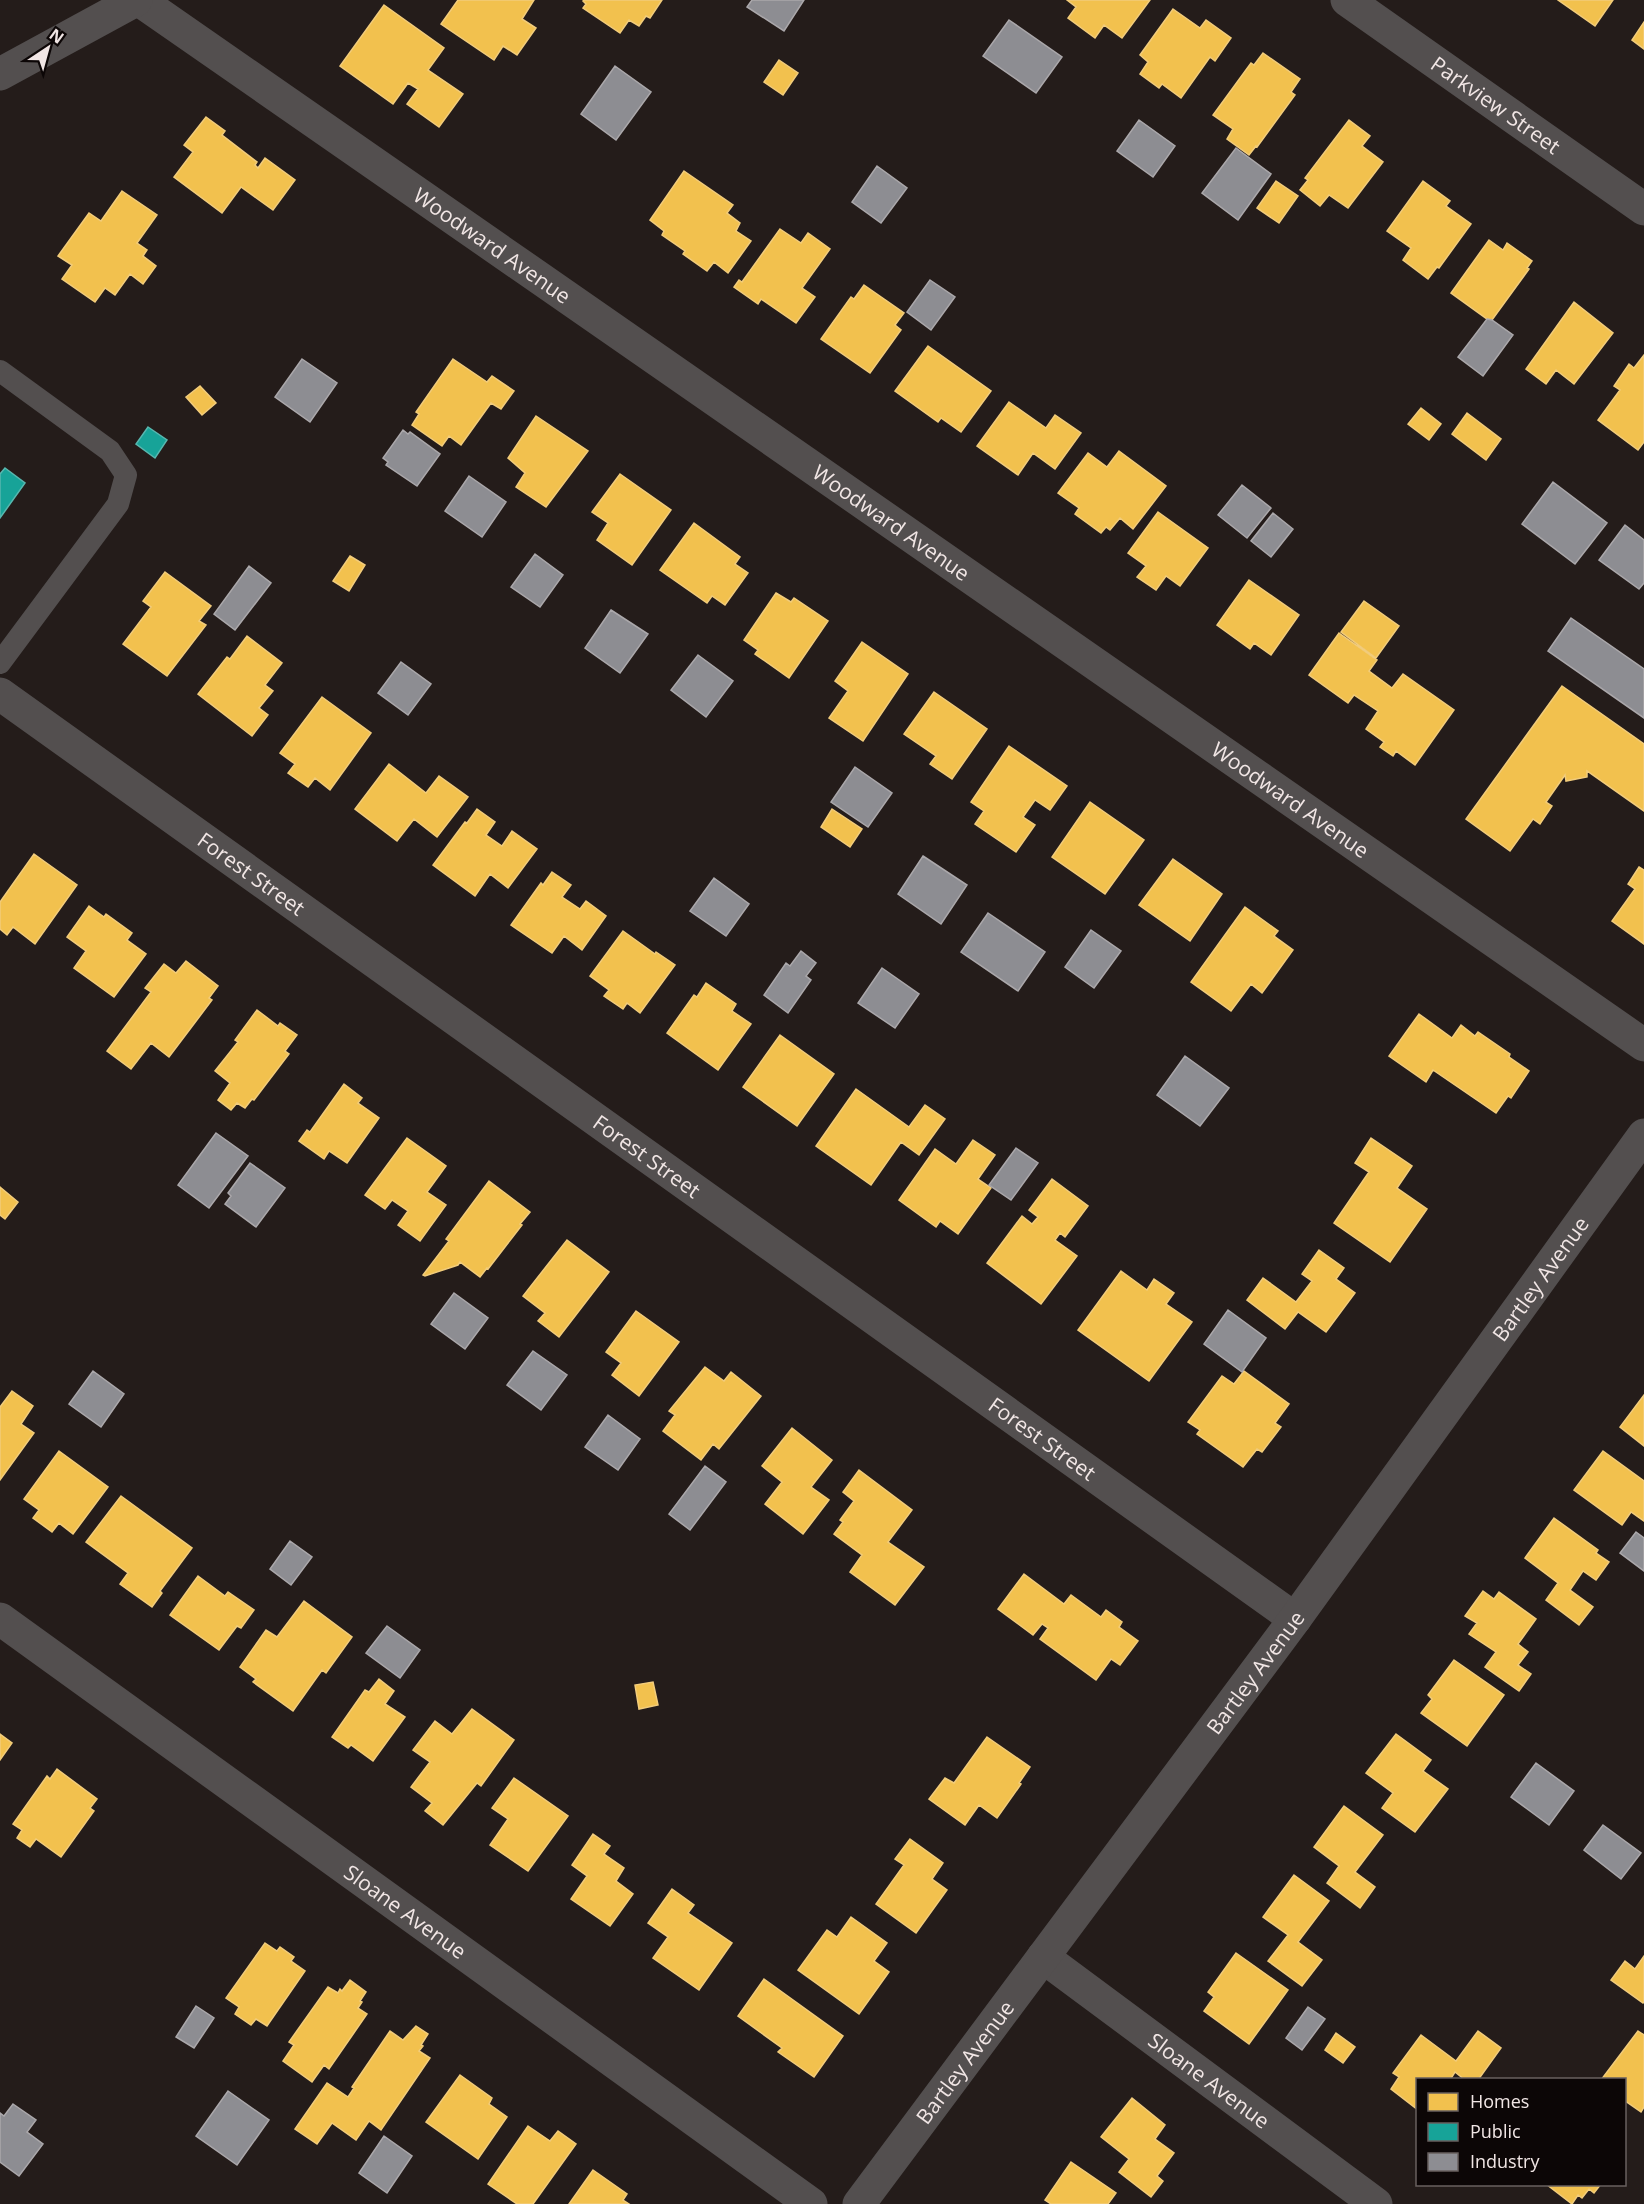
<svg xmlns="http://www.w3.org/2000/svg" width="1644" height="2204" viewBox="0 0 1644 2204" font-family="'Open Sans',sans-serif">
<rect width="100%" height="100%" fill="#241c1a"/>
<path fill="#f2c14e" stroke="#f2cc7b" stroke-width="1.5" d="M458,0h76l-12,19 14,9 -19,27 -14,-9 -9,14 -53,-36z
M584,0h78l-12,18 -4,-2 -7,10 -10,-6 -9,13 -37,-25 3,-4 -3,-3z
M1067,0h83l-28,38 -18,-13 -9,13 -27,-20 8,-11z
M1558,0h55l-18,26z
M384,5l60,43 -16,22 35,24 -24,33 -32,-23 11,-15 -10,-6 -15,21 -53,-38z
M1173,9l27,19 6,-8 25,18 -16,23 -5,-4 -29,41 -19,-14 -3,4 -19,-14 8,-12 -8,-7z
M1644,22v27l-12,-9z
M1263,53l37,26 -9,13 4,3 -38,52 -1,-1 -7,9 -22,-16 6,-10 -20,-14 38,-52 3,2z
M779,60l19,13 -15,22 -19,-13z
M206,117l19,14 -3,4 35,27 -2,3 3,3 7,-10 30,22 -22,30 -32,-23 -19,26 -48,-36 19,-25 -9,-7z
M1349,120l21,16 -8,10 21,16 -35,46 -19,-13 -9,11 -20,-16 8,-10 -3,-2z
M684,171l49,34 -6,8 13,10 -4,8 15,10 -23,32 -14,-11 -7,9 -24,-17 2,-3 -23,-16 2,-4 -14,-11z
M1276,181l22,15 -19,27 -22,-15z
M1423,181l27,20 -4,5 25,18 -32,44 -2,-1 -9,12 -25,-19 8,-12 -24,-17z
M122,191l35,24 -20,28 10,7 -4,6 13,10 -13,18 -13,-10 -15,21 -10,-7 -10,14 -33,-23 10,-14 -14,-9 31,-43 12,8z
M780,229l21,14 7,-10 22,16 -28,39 13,9 -19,26 -35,-24 -3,5 -24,-17 5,-7 3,2z
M1489,240l14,10 4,-7 25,18 -5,7 2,1 -37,51 -5,-1 -36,-26z
M864,285l40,28 -9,12 6,5 -31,43 -49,-34 30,-42 3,2z
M1574,302l39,31 -39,51 -18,-14 -10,14 -20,-15z
M928,346l63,45 -30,41 -20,-14 -3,4 -43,-31z
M1644,355v87l-6,8 -40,-30 22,-30 -6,-4 15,-22 5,4z
M453,359l34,23 5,-6 22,15 -13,18 -10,-6 -30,42 -12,-9 -7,10 -30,-21 7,-11 -3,-2z
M200,386l16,17 -14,12 -16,-18z
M1009,402l37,26 9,-13 26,18 -26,36 -22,-16 -15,22 -41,-29z
M1421,408l20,16 -12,16 -21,-16z
M1467,413l34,26 -15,21 -34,-26z
M536,416l52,35 -42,56 -30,-20 9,-14 -17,-15z
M1119,451l47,35 -33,43 -13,-11 -10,12 -4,-3 -5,6 -26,-19 4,-6 -21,-15 30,-40 19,14z
M620,474l51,36 -39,55 -35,-25 11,-17 -16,-11z
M1158,512l50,36 -28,38 -14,-10 -10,14 -19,-13 9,-11 -18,-13z
M694,523l46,34 -5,7 13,9 -23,32 -13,-9 -5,7 -47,-33z
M350,556l15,9 -16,26 -16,-10z
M165,572l46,34 -12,15 7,4 -39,51 -44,-32 28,-37 -8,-6z
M1249,580l50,35 -28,40 -17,-12 -4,6 -33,-24z
M776,593l15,9 3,-4 34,23 -39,57 -34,-24 3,-4 -14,-10z
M1364,601l35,25 -23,32 -35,-26z
M1339,633l38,27 -8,11 23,17 11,-14 51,36 -39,55 -19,-14 -3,5 -13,-9 4,-5 -18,-13 12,-18 -24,-16 -6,8 -39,-28z
M247,636l35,27 -17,22 8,6 -14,17 9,7 -16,21 -54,-42 29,-37 3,2z
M862,642l46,32 -45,67 -34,-23 19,-27 -13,-10z
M1562,686l82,58v67l-57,-40v6l-21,4 -1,-6 -19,27 6,4 -12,18 -7,-5 -23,32 -44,-32z
M934,692l53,37 -35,50 -22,-15 6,-8 -32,-22z
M322,697l49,36 -41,57 -15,-12 -7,9 -20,-14 7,-9 -15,-11z
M1009,746l58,40 -17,24 -15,-10 -12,17 12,8 -19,27 -41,-28 9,-13 -13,-9z
M389,764l37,29 13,-17 29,21 -31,40 -23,-18 -17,22 -42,-32z
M1090,802l54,38 -39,54 -53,-37z
M477,809l18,13 -9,13 16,11 10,-15 25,18 -29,39 -18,-14 -15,22 -42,-31 32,-43 2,1z
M832,809l30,20 -12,18 -29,-20z
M34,854l43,31 -42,59 -22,-17 -6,8 -7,-6v-27z
M1173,859l49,35 -32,47 -51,-36z
M1639,867l5,3v74l-32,-23 23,-32 -7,-5z
M552,872l19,13 -9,12 18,12 6,-8 20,15 -24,34 -18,-14 -12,17 -41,-28 30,-42 2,2z
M89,906l15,11 2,-3 26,19 -5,7 19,14 -32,43 -40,-29 12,-17 -19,-14z
M1245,907l33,24 -4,5 19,14 -31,43 -11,-9 -20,27 -40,-29z
M623,931l32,23 1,-2 19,13 -35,48 -13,-10 -4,6 -19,-13 5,-6 -19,-14z
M186,961l32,25 -9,12 3,2 -43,57 -18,-14 -20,26 -24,-18 44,-59 -6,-4 19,-24 12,9z
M706,983l30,21 -4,7 19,13 -33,46 -51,-37 27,-38 3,2z
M257,1010l21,16 2,-3 17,12 -12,16 4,3 -35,46 -2,-1 -7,9 -8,-5 -6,7 -13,-10 12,-17 -15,-12 23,-29 -3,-2z
M1419,1014l33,24 9,-13 14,11 3,-4 32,22 -1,3 20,14 -18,27 -3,-2 -12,17 -63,-43 -7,12 -37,-26z
M780,1035l54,39 -37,52 -54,-39z
M344,1084l18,14 -4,5 21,15 -32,45 -18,-12 -5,8 -25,-18 8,-11 3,2z
M856,1089l53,38 16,-22 20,14 -26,36 -18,-13 -30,43 -55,-39z
M407,1138l39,28 -19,26 19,13 -26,36 -22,-16 10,-14 -16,-11 -7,9 -20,-14z
M1371,1138l41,28 -15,22 30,21 -37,53 -56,-39 35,-51 -14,-9z
M973,1140l22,15 -17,24 13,9 -33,46 -18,-13 -4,6 -37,-27 36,-51 21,15z
M1052,1179l36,27 -23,31 -5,-4 -5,7 22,16 -36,48 -54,-41 35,-47 10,8 6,-7 -9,-7z
M489,1181l41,31 -10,12 2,1 -34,44 -1,-1 -7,9 -20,-15 -2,3 -33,11 -2,-1 26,-34 -3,-2z
M0,1187l18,15 -13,17 -5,-4z
M567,1240l42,32 -50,65 -21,-16 7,-8 -22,-17z
M1319,1250l25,18 -8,11 19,14 -29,39 -28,-20 -13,17 -38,-29 16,-22 33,24 16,-21 -10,-7z
M1121,1271l26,19 7,-11 20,14 -8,11 26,18 -43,59 -71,-51z
M636,1311l43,31 -40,54 -27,-21 9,-12 -15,-11z
M705,1367l19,14 7,-9 30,24 -42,53 -6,-5 -12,16 -38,-29 12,-16 -6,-4z
M1244,1371l45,33 -14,19 6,4 -19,25 -5,-3 -14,18 -46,-33 3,-4 -12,-8 34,-46 12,8z
M12,1391l21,15 -12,18 13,9 -34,47v-73z
M1644,1395v51l-24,-19z
M792,1428l40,32 -21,27 18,13 -26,34 -38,-30 17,-22 -20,-16z
M59,1451l49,36 -35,47 -14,-11 -7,9 -19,-14 6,-8 -15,-11z
M1603,1451l41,30v40l-13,-9 -9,13 -48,-35z
M859,1470l53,40 -24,32 36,25 -29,38 -45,-33 12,-17 -28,-21 9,-12 -3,-2 14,-19 -11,-9z
M121,1496l71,52 -32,43 2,2 -10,14 -32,-23 8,-11 -42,-31z
M1554,1518l44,32 -2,3 13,9 -13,18 -13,-9 -13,19 23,17 -14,18 -33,-25 12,-17 -33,-25z
M1024,1574l40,30 7,-9 30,22 5,-7 16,12 -3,5 19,14 -18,24 -9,-6 -15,21 -56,-41 8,-11 -6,-4 -9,11 -35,-26z
M198,1576l27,20 3,-4 26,18 -13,18 -4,-2 -18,24 -49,-35z
M1483,1591l11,8 5,-7 37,27 -18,25 10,8 -10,13 13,9 -12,17 -34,-24 11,-15 -27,-18 8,-11 -12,-7z
M304,1601l48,36 -26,36 -4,-3 -29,41 -40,-29 3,-3 -16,-12 26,-37 11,7z
M1454,1660l50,35 -37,51 -46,-33 11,-14 -4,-4z
M379,1679l15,12 -9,13 20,13 -32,44 -22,-16 -3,3 -16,-11 33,-47 4,2z
M653,1682l5,23 -19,4 -4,-24z
M472,1709l42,31 -33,46 -4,-3 -34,42 -18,-14 7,-8 -21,-16 19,-25 -17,-12 22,-29 17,13z
M0,1734l12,9 -12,17z
M1396,1734l35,26 -8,11 25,18 -33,43 -33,-24 11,-15 -27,-20z
M987,1737l43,30 -11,16 2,1 -24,34 -18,-13 -14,20 -36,-26 16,-21 9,5z
M57,1769l40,30 -7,9 4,3 -33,46 -25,-18 -6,8 -13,-9 5,-8 -9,-6 34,-48 3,3z
M514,1778l54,38 -40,55 -38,-26 18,-26 -16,-11z
M1344,1806l39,29 -28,37 20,15 -15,21 -33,-25 12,-17 -25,-19z
M593,1834l17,12 -6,8 20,14 -8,13 17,13 -23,32 -39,-27 16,-23 -15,-11z
M910,1839l33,24 -11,16 15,11 -31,43 -40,-29 28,-39 -9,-6z
M1294,1875l35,26 -31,41 24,18 -20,26 -34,-25 20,-26 -25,-18z
M672,1889l22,16 -6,8 44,30 -33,47 -46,-32 15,-21 -20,-14z
M851,1917l36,26 -13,18 15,11 -30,42 -61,-44 29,-40 10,7z
M265,1943l12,8 3,-4 14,10 -3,4 14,10 -38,55 -11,-7 -5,6 -16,-11 4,-7 -13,-9z
M1236,1953l52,37 -39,54 -45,-33 10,-14 -6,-5z
M1644,1956v46l-1,1 -32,-23 14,-19 10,8z
M764,1979l79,57 -29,41 -36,-25 4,-4 -44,-32z
M350,1980l16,12 -6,9 2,1 -4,6 9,6 -38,55 -5,-4 -12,17 -29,-21 11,-16 -5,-3 39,-55 10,6 2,-4 2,2z
M416,2026l12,8 -7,11 2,1 -4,5 11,7 -49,72 -12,-9 -13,19 -24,-17 -15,21 -22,-15 32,-46 21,14 6,-9 -2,-1 38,-56 13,9z
M1478,2031l23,17 -23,32h-13l-10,-8 -5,8h-32v30l-27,-21 8,-12 -6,-4 28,-38 35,26z
M1638,2031l6,4v72l-3,5 -17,-12v-20h-23z
M1336,2033l19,14 -12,16 -18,-13z
M460,2075l32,23 -3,6 18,13 -29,42 -52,-37z
M1132,2098l33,27 -10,14 19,14 -17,23 6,5 -12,16 -32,-25 10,-13 -28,-22z
M528,2126l22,15 8,-10 18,13 -43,60h-16l-29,-20z
M1071,2162l45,31 -8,11h-57l-6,-4z
M593,2170l34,24 -4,6 6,4h-60z
M1546,2184h55l-7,9 -5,-4 -7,9 -4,-3 -6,9z"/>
<path fill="#17a398" stroke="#58b7af" stroke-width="1.5" d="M148,427l19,13 -12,18 -19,-14z
M5,468l20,15 -25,35v-44z"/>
<path fill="#8d8d92" stroke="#aba8ab" stroke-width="1.5" d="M752,0h52l-20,31 -37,-24z
M1009,20l53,37 -26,36 -53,-37z
M615,66l36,26 -35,48 -35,-26z
M1139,120l36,26 -22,31 -36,-26z
M1236,148l35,26 -33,46 -36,-27z
M877,166l30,22 -26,35 -29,-21z
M930,280l25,17 -24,33 -24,-18z
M1487,319l5,1 21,15 -30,41 -25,-19z
M302,359l35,24 -27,39 -35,-25z
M403,430l5,4 2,-2 30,22 -23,32 -31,-21 2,-3 -5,-4z
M469,476l37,26 -24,35 -37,-26z
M1553,482l54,41 -32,41 -53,-40z
M1242,485l29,23 -24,30 -29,-23z
M1273,513l20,16 -22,28 -20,-16z
M1625,525l19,15v43l-5,6 -40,-29z
M535,554l28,21 -23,32 -29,-20z
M249,566l22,17 -36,47 -21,-16z
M611,610l37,24 -28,39 -35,-25z
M1571,618l73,51v49l-96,-67z
M698,655l35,26 -27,36 -35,-27z
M401,662l30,22 -23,31 -30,-22z
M855,767l37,26 -24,34 -37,-25z
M923,856l44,29 -26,39 -43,-30z
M714,878l35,26 -23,32 -36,-25z
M988,913l57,39 -27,39 -57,-39z
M1091,930l30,21 -27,37 -29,-21z
M801,951l15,12 -10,13 5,4 -23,33 -24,-18 22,-32 4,3z
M882,968l37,26 -24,34 -37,-25z
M1185,1056l44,32 -29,38 -43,-31z
M216,1133l32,23 -39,52 -31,-23z
M1016,1148l22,15 -27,37 -22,-15z
M250,1163l35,25 -29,39 -31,-23 6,-8 -3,-3z
M454,1293l34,25 -23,31 -34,-25z
M1228,1310l38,28 -24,34 -38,-28z
M533,1351l34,24 -26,35 -34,-25z
M93,1371l31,23 -23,33 -32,-23z
M608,1415l32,24 -22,31 -33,-23z
M705,1466l21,16 -36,48 -21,-16z
M1636,1532l8,6v33l-24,-18z
M290,1541l22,16 -21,28 -21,-16z
M387,1626l33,24 -20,28 -34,-25z
M1536,1763l38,28 -25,34 -38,-28z
M1603,1825l38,28 -20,26 -37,-29z
M196,2006l18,12 -20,30 -18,-11z
M1308,2007l17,12 -23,31 -16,-12z
M228,2091l41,29 -32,45 -41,-29z
M13,2104l23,16 -9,12 16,12 -24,32 -19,-14v-49l4,3z
M384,2136l28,20 -25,37 -28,-20z"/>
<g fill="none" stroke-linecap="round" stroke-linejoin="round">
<path stroke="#534f4f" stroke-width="22" d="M0,371l110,80 16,24 -8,29 -118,159"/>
<g stroke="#534f4f" stroke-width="33">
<path id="s1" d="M139,0l1505,1045"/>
<path id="s2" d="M1347,0l297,209"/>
<path id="s3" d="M0,694l1295,925"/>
<path id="s4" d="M0,1619l811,585"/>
<path id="s5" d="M1043,1957l333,247"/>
<path id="s6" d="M859,2204l436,-585 349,-484"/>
</g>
<path stroke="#534f4f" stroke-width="33" d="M0,74l136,-74"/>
</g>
<g text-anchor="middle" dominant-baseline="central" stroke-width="6" stroke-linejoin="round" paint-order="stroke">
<g font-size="21" fill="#f1e6e5" stroke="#0c0606">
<text stroke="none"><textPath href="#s2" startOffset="182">Parkview Street</textPath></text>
<text stroke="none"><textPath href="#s1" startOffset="430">Woodward Avenue</textPath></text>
<text stroke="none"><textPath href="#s1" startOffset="916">Woodward Avenue</textPath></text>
<text stroke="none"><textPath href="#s1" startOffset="1402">Woodward Avenue</textPath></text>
<text stroke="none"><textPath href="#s3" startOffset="309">Forest Street</textPath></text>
<text stroke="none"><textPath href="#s3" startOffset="795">Forest Street</textPath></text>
<text stroke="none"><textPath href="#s6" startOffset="1149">Bartley Avenue</textPath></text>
<text stroke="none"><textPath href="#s3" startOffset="1281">Forest Street</textPath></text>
<text stroke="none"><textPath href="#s6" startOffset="663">Bartley Avenue</textPath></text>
<text stroke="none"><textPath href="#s4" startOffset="500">Sloane Avenue</textPath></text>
<text stroke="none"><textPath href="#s6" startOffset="177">Bartley Avenue</textPath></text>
<text stroke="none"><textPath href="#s5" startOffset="207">Sloane Avenue</textPath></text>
</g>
</g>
<rect x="1416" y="2078" width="210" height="108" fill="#0c0606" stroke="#68605f" stroke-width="1.5"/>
<rect x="1428" y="2093" width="30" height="18" fill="#f2c14e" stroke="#68605f" stroke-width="1.5"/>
<text x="1470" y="2108" font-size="18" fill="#f1e6e5">Homes</text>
<rect x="1428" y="2123" width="30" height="18" fill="#17a398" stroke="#68605f" stroke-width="1.5"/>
<text x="1470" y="2138" font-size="18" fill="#f1e6e5">Public</text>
<rect x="1428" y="2153" width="30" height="18" fill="#8d8d92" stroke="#68605f" stroke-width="1.5"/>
<text x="1470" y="2168" font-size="18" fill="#f1e6e5">Industry</text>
<g transform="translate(48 48) rotate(36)" stroke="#0c0606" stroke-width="4.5" paint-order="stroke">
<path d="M0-4.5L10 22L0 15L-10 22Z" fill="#f1e6e5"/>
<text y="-9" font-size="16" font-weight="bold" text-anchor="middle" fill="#f1e6e5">N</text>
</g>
</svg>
